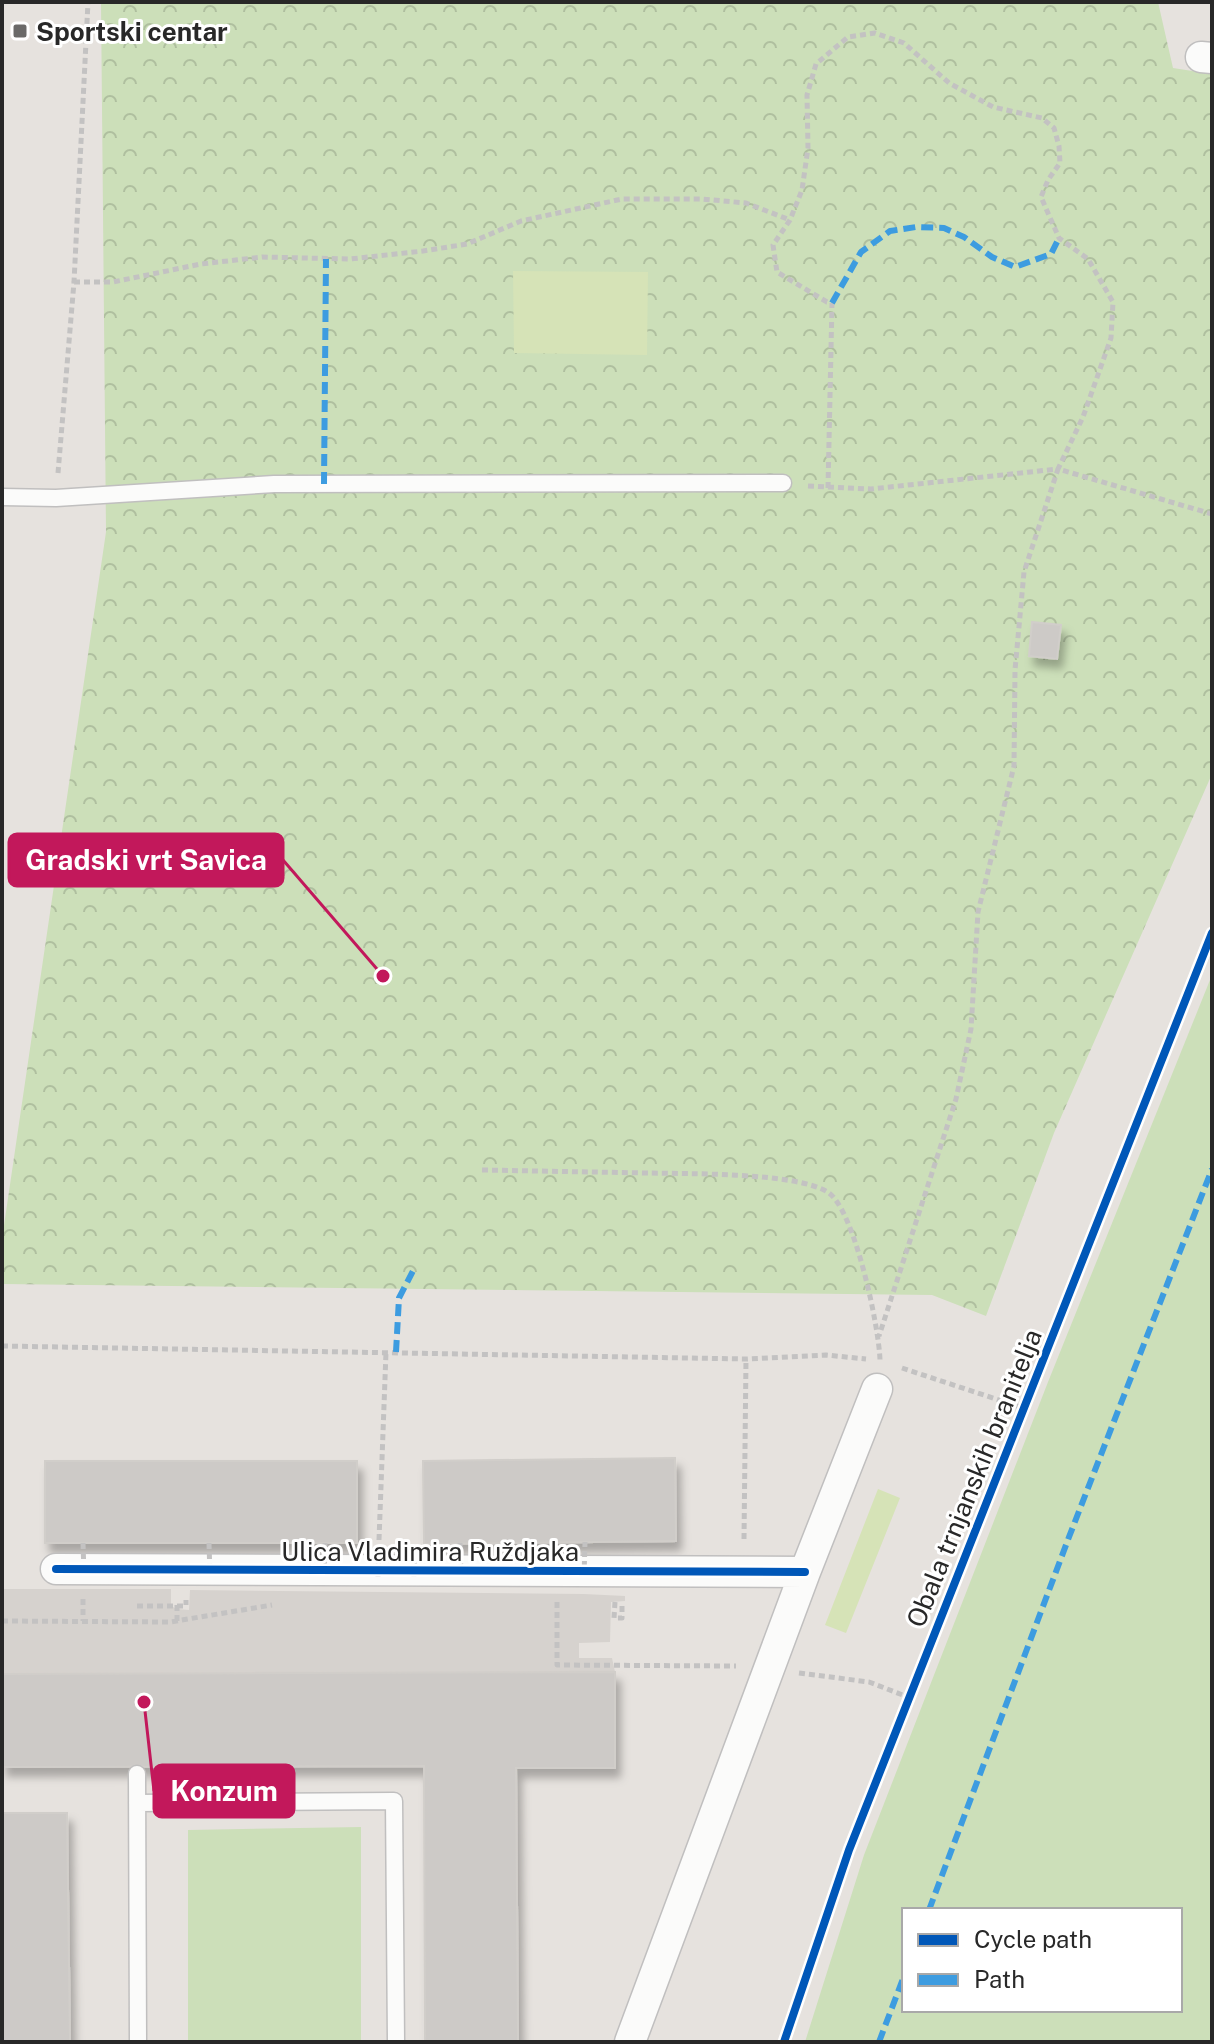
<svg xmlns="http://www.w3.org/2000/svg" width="1214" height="2044" viewBox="0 0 1214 2044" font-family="'Public Sans',sans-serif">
<defs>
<pattern id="forest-crowns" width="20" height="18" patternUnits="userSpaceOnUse" patternTransform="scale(2)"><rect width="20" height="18" fill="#ccdfb9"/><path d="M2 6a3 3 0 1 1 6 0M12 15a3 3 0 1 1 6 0" fill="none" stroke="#afbf9f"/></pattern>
<filter id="shadow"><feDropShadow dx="5" dy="9" stdDeviation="4" flood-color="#0004"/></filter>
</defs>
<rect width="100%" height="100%" fill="#e6e2de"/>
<path fill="#ccdfb9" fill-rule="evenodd" d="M1212,975v1067h-407l59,-187 184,-473zM904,1910h276v100h-276z
M361,1827v215h-173v-212z"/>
<path fill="url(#forest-crowns)" d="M101,2h1057l15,66 39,6v700l-158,359 -68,183 -54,-21 -930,-11v-45l104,-707z"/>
<path fill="#d6e3b7" d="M513,271l135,1 -1,83 -133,-2z
M878,1489l22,9 -54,135 -21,-8z"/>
<path fill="#d6d2ce" d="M2,1589h169v17l6,3 12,1 1,-20 394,4 41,2v5l-14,1 -1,40 -31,1v15h33l3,14 -613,2z"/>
<path fill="#cdcac7" stroke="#d1ceca" stroke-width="2" filter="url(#shadow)" d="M1032,622l29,3 -4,34 -28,-3z
M675,1458l1,83 -252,3 -1,-83z
M45,1461h312v82h-312z
M615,1672v96h-99l2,274h-93l-1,-276 -422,1v-93z
M2,1813h65l3,229h-68z"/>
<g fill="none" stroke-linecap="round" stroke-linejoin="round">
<defs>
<path id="lane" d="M2,497l54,1 218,-14 509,-1
M137,1774l1,268
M137,1803l257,-2 2,241"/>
<path id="street" d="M1201,57l11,1
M56,1569l749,3
M630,2042l175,-470 72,-183"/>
</defs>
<use href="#lane" stroke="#c0bfbf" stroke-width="19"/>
<use href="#street" stroke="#c0bfbf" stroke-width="33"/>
<path stroke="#c3c2c2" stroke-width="5" stroke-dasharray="6 4" stroke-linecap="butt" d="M74,282h39l88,-18 61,-7 88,2 73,-8 44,-7 54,-23 101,-22h80l44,4 44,17
M58,473l16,-191 14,-280
M808,486l63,3 187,-20 -34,103 -9,98 -1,96 -36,146 -7,117 -15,70 -77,237
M828,488l4,-185 -5,-1 -50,-30 -4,-27 17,-25 12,-30 6,-42 -1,-53 9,-31 32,-27 27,-4 29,10 45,40 44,24 49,11 12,10 5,18 1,17 -12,17 -7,17 18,41 29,21 25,43 -2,36 -28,79 -25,52 154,45
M482,1170c55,1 110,2 166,3 39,1 151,-1 181,20 26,19 50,134 51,167
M2,1346l744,13 80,-4 40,4
M902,1368l121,40
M744,1539l2,-180
M379,1540l7,-188
M83,1599v22
M557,1602v63l179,1
M615,1602l-1,16h8v-14
M137,1606h49v-6
M2,1621l168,1 102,-17
M177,1621v-19
M799,1673l70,9 39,15"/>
<use href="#lane" stroke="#fbfbfa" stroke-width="16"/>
<use href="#street" stroke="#fbfbfa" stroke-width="30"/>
<path stroke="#c3c2c2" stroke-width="5" stroke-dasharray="6 4" stroke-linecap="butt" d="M83,1543l1,31
M209,1543l1,33
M460,1543l1,34
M324,1576l1,-33
M378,1577l1,-32
M414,1577v-29
M584,1577l1,-35"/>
<path stroke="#3d9ce0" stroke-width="6" stroke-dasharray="12 6" stroke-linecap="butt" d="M832,303l29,-51 29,-21 26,-4 28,1 20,9 28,20 23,10 36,-13 8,-16
M324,484l2,-225
M396,1352l3,-54 15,-29
M929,1910l140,-373 143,-368
M879,2042l25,-66"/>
<defs>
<path id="cycleway" d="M56,1569l749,3
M784,2042l65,-192 363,-917"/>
</defs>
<use href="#cycleway" stroke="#fff" stroke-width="13"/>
<use href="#cycleway" stroke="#0057b8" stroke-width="8"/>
</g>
<rect fill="#6a6968" stroke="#fff" stroke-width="3" x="12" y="23" width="16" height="16" rx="4"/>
<g text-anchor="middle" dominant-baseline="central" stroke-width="6" stroke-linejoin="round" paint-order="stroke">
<g font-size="26" font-weight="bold" fill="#282828" stroke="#fff" text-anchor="start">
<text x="36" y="31">Sportski centar</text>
</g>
<g font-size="26" fill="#282828" stroke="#fff">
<text transform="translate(974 1478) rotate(-68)">Obala trnjanskih branitelja</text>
<text x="430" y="1551">Ulica Vladimira Ruždjaka</text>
</g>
</g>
<path fill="none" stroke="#c2185b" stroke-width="3" d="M383 976L283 860M144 1702L154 1791"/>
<g fill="#c2185b" stroke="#fff" stroke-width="3">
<circle cx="383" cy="976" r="8"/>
<circle cx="144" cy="1702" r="8"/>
</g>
<g fill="#c2185b" stroke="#c2185b" stroke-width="3">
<rect x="9" y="834" width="274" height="52" rx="8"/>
<rect x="154" y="1765" width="140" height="52" rx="8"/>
</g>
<g font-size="28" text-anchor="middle" font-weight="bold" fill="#fff">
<text x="146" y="870">Gradski vrt Savica</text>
<text x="224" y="1801">Konzum</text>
</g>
<rect width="1214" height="2044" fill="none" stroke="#282828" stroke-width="8"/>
<rect x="902" y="1908" width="280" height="104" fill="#ffffff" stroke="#a9a9a9" stroke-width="2"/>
<rect x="918" y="1934" width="40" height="12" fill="#0057b8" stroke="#a9a9a9" stroke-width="2"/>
<text x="974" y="1948" font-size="24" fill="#282828">Cycle path</text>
<rect x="918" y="1974" width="40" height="12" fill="#3d9ce0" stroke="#a9a9a9" stroke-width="2"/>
<text x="974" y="1988" font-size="24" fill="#282828">Path</text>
</svg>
